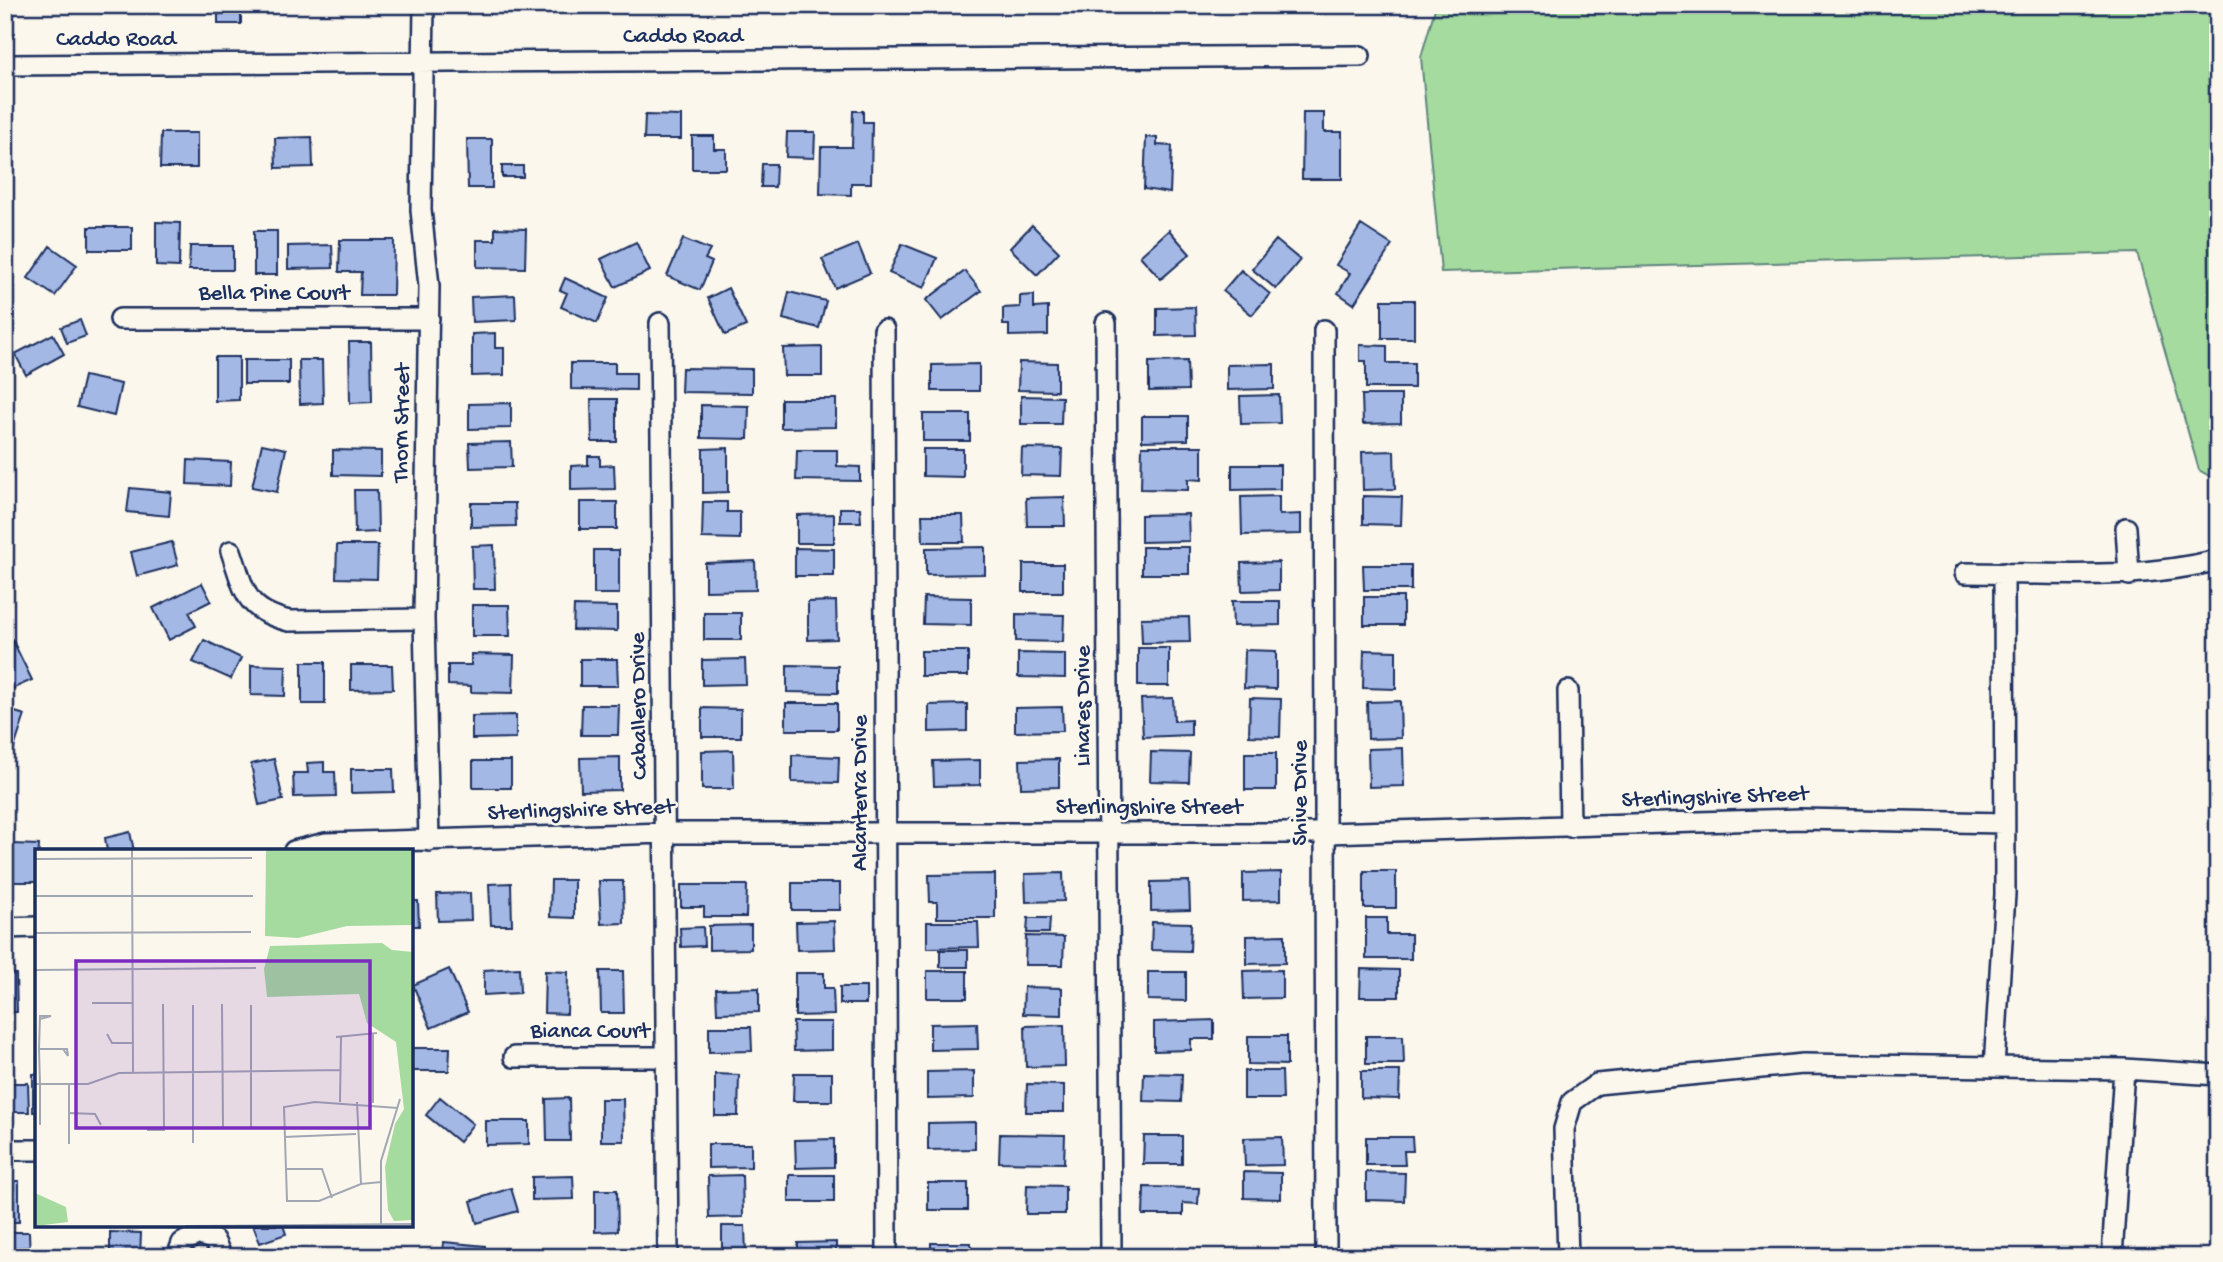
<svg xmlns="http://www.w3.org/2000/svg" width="2223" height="1262" viewBox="0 0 2223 1262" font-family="'Gochi Hand',sans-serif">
<rect width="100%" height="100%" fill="#fbf7ec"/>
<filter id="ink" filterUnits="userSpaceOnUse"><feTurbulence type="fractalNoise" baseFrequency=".0143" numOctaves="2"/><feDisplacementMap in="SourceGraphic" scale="14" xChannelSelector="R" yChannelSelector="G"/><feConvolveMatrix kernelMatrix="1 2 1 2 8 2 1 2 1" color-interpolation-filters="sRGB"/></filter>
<g filter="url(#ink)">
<path fill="#a5db9e" stroke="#60857e" stroke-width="2" d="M1436,5h782v476l-19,-11 -62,-217 -696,19 -20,-215z"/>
<path fill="#a4b8e6" stroke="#1b2f5e" stroke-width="2" d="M218,5h23v19h-23z
M793,5h27v7l-27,1z
M853,111h10v11h9l-1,61h-20v12l-31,-1 1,-47h31z
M1303,113h21v19h18v47h-40z
M645,115l36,1v23h-37z
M787,132h28l-1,26 -28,-1z
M161,133h36v35h-37z
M692,136h22v13h12v20h-34z
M312,137l1,30 -37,1 -1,-30z
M1146,137l11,1v7l15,1 -2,47 -26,-4z
M467,139h25v49h-24z
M762,164h14l-1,23h-14z
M502,166h21v11h-21z
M156,222l24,1 -1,44 -23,-1z
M1032,225l27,27 -22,23 -27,-27z
M1361,225l31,20 -38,59 -16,-11 12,-20 -14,-8z
M89,227h43v23h-43z
M495,228l31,1 -1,39 -48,-1v-27h18z
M1169,230l21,24 -29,25 -21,-23z
M254,231h23v44h-23z
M683,239l27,11 -5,9 7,3 -12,28 -33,-14z
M340,240h54l-1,55h-33l1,-23h-22z
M1276,240l24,20 -24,29 -24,-20z
M636,242l14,29 -35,16 -14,-28z
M858,244l12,29 -35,15 -13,-29z
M902,244l35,14 -13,30 -35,-15z
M332,245l1,23 -45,1v-23z
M50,246l27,19 -22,31 -27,-18z
M190,246h43v24h-44z
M1241,270l29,24 -18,21 -29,-24z
M965,271l16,20 -39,29 -16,-20z
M565,278l43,20 -11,25 -36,-16 6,-14 -7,-3z
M728,288l18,38 -21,9 -17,-37z
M789,292l37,9 -7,27 -36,-9z
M515,295l1,25 -44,2 -1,-25z
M1034,295v13l14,-1v28l-39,1v-11h-6v-17l17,-1v-11z
M1382,300h32v38h-32z
M1195,307l1,28 -39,1v-28z
M80,320l6,16 -19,7 -6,-16z
M495,333v15h9v27l-32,1v-42z
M53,334l11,20 -38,21 -11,-21z
M349,342h22l1,60 -22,1z
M1360,345l27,1v17h27v25h-48v-27h-6z
M822,347v29h-38l-1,-28z
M215,357h24v43l-24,1z
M244,360h45v24h-45z
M299,360h23l1,43 -23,1z
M1187,361l1,29 -39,1v-29z
M1019,362l38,1v28l-39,-1z
M571,363h44v10h21v17l-65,-1z
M979,364v27h-47v-26z
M1274,364v25l-47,1v-25z
M682,368l70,1v24l-71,-1z
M84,376l37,8 -7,32 -37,-9z
M1279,395l1,28 -39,1 -1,-28z
M1362,395h39v28l-38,1z
M1021,396l41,1 -1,27h-40z
M591,399h26v43h-25z
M781,399h55v28l-55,1z
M511,403v25l-42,1v-25z
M701,405l48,1 -1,33 -47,-1z
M923,414h47v27h-47z
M1142,416h46v24l-46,1z
M511,442l1,25 -42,1 -1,-25z
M262,444l24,5 -9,43 -25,-5z
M1142,446h60v34l-14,-1v11l-47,-1z
M728,448v44l-25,1v-44z
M1022,448l40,1 -1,27 -40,-1z
M923,449h40v28l-40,-1z
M333,450l48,1v25l-48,-1z
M797,450h40v16l23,1v14l-64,-1z
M1394,451l1,38 -32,1 -1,-38z
M588,456h12v10l14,-1 1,24 -44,1v-24l17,-1z
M188,460l43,2 -1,24 -43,-2z
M1232,465h48v24l-48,1z
M130,488l41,4 -2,24 -42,-4z
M354,490h23l1,42 -23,1z
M1279,496v19l22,-1v20l-59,1 -1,-38z
M1363,496l39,1 -1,28 -38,-1z
M1064,497l1,29h-38l-1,-28z
M580,502h37v27h-37z
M703,502h24v10h13v27l-38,-1z
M471,503h44l1,23 -45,1z
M840,508h20l1,14h-21z
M834,514v29h-37v-28z
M1188,514l1,27 -48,1v-27z
M922,515h41l1,27h-41z
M172,542l6,23 -41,11 -6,-24z
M337,545h41l-1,34 -41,-1z
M494,545l1,44h-22l-1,-43z
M985,547v27l-59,1v-27z
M1142,547h47v27h-47z
M795,548l39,1v27h-39z
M594,550h25v44h-25z
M755,561l1,29 -51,1v-28z
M1279,562v28l-37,1 -1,-28z
M1023,564h40v28h-40z
M1363,565h48v25h-47z
M202,583l9,18 -22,11 7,14 -27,14 -16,-32z
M924,597l47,1v27l-48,-1z
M1364,597h39v28h-39z
M836,601l1,38 -29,1v-38z
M1232,601h48v24l-47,1z
M472,605h37l1,31h-38z
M574,606l43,1v24l-44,-1z
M704,613h37v27h-37z
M1016,614l48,1 -1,27 -47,-1z
M1189,617l1,25 -48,1 -1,-25z
M12,639l20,41 -27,12v-50z
M204,640l37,18 -10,21 -38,-17z
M1138,648h31v38h-31z
M1245,650l31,1v38l-32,-1z
M1364,650l32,1v38l-33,-1z
M921,651h47v25h-47z
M1018,653l47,1v24l-47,-1z
M471,654l43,1 -1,38 -42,-1v-6l-23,-1v-20h23z
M580,659h37l1,27h-38z
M745,659l1,25 -44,1v-25z
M302,662h23v42h-23z
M251,665l35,1 -1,30 -34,-1z
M351,665h41l1,24 -42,1z
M787,665l51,1v27l-51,-1z
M1173,698l1,23 17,-1v15l-48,2 -2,-38z
M1250,698l31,1 -1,38 -31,-1z
M1400,701l1,37 -33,1 -1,-37z
M786,703h51v27h-51z
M967,704v27l-38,1v-27z
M582,705h37l-1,30h-37z
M1062,707l1,24 -48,1v-24z
M702,708l39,1v28h-39z
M5,709l20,6 -13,39 -7,-2z
M516,715v23l-44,1v-23z
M1403,748l1,38 -35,1 -1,-38z
M733,750l1,39h-32v-38z
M1151,752l39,1 -1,29 -39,-1z
M1245,753h31v37h-31z
M792,755l47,2 -1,26 -46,-1z
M620,757v33l-39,1 -1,-33z
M274,759l9,41 -24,5 -8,-41z
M1059,759v28l-38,1 -1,-28z
M980,760v25l-46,1 -1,-25z
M473,761h38v27h-38z
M324,762v10h11l1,24 -42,1 -1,-24h15l-1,-10z
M351,769h42l1,23 -43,1z
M130,832l4,19h-27l-2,-13z
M12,844l27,1 -2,37h-32v-23h7z
M1364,871h32v37h-32z
M1281,872v28l-38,1v-28z
M1063,873l1,28 -38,1 -1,-28z
M995,874v44h-58v-16h-7l-1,-27z
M551,880h23v38l-24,-1z
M599,881h24l1,42 -23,1z
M1189,881l1,29 -39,1v-29z
M511,883l1,42h-21l-2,-41z
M792,883h48v27h-48z
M681,885h66l-1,32h-42v-10h-23z
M470,893l1,27 -33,1 -1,-27z
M411,901h7l1,25h-8z
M1028,918h22l-1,15h-22z
M1366,918h21v16h24v25h-45z
M834,921l1,28 -38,1 -1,-28z
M927,922h51l1,25 -52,1z
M1152,922l39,1 -1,28 -39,-1z
M751,925v24l-42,1v-24z
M703,927l1,19 -23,1 -1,-19z
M1285,935v28l-38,1v-28z
M1026,936l38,1 -1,28h-38z
M940,950h28v17h-28z
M519,968l1,25 -36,2v-25z
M449,969l19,43 -37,16 -18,-43z
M1361,969l38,1v27h-39z
M1282,970v28l-38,1 -1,-28z
M545,971l23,1 -1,42 -23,-1z
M600,971h23l1,42h-23z
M927,971h40v27h-40z
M1148,972h38v29l-38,-1z
M795,973h29v15h9l1,27 -39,1z
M16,974l1,38h-12v-37z
M840,987h26v17h-26z
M1024,987l38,1v27l-39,-1z
M759,988v24l-42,1 -1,-24z
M1214,1020v19h-23v11l-37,1v-29z
M793,1022h39v28l-38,1z
M977,1023l1,26 -48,1v-26z
M1064,1025l1,41 -39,1 -1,-41z
M709,1027h42l1,24 -43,1z
M1248,1036h39v29l-39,-1z
M1366,1036h37l1,28h-38z
M411,1048h39l-1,23h-38z
M974,1071v27l-47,1v-27z
M1244,1071h38l1,28h-39z
M1361,1071h39l-1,28 -38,-1z
M794,1073h38v28h-39z
M1144,1073l38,1 -1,28 -38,-1z
M33,1074h4v38h-4z
M715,1074l24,1 -1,41h-23z
M5,1083h23l1,29h-24z
M1027,1084l37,1v27h-38z
M440,1097l33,27 -14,18 -33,-27z
M569,1098l1,43h-23l-1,-42z
M601,1099h22l1,42h-23z
M486,1121h43v23l-43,1z
M975,1122v27l-47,1v-27z
M1000,1134l65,1 -1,28 -65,-1z
M1144,1136h38v28h-39z
M1282,1137l1,28 -38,1 -1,-28z
M1366,1137h46l1,14h-9l1,14h-39z
M834,1139v28l-38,1 -1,-28z
M708,1144h43v23l-43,1z
M1244,1172l37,1v26l-37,-1z
M1366,1172l39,1 -1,28 -38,-1z
M742,1175l1,42 -34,1 -1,-42z
M789,1175h45v27h-45z
M573,1176l1,23 -42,1v-23z
M5,1181h14v41h-14z
M928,1183h40v27h-40z
M1027,1185l38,1v28h-39z
M1144,1187l55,1 -1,16 -15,-1v12h-40z
M511,1188l7,23 -41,12 -6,-22z
M595,1190h22l1,41 -23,1z
M253,1225h30l3,9 -26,9z
M722,1226h23l1,31h-24z
M5,1232h24l1,25h-25z
M110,1232l31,1 -1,24h-30z
M444,1242l41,4 -1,11h-42z
M836,1242v15h-38v-14z
M931,1243h40v14h-40z"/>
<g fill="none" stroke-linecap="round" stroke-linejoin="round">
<defs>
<path id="street" d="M424,5l-3,205 8,76 -5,333 5,222
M5,65l1355,-9
M120,319h309
M660,323l8,934
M1106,323l5,934
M884,330l3,927
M1324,330l2,927
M2126,528l3,47
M231,551c14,40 13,59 58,70l135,-2
M1965,573c85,0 170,8 253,-13
M1568,691l2,136
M294,851l32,-8 340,-10h660l474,-14 204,4
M5,928l32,-1
M514,1057h151
M1994,1067l11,-173 -1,-321
M5,1150h32
M177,1257l5,-14 16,-9 16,6 8,17
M1568,1257l-4,-128 8,-27 25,-18 206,-20 321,5 94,6
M2112,1257l12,-188"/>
</defs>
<use href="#street" stroke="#1b2f5e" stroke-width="24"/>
<use href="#street" stroke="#fbf7ec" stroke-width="19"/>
</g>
</g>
<g text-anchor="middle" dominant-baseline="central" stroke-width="5" stroke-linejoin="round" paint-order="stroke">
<g font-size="23" fill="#1b2f5e" stroke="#fbf7ec">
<text x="683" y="37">Caddo Road</text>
<text x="116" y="40">Caddo Road</text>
<text x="274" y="294">Bella Pine Court</text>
<text transform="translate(403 423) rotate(-89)">Thorn Street</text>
<text transform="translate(640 706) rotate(-91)">Caballero Drive</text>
<text transform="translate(1084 706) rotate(-90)">Linares Drive</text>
<text transform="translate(861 793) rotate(-90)">Alcanterra Drive</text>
<text transform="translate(1301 793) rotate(-90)">Shive Drive</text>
<text transform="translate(1715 798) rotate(-2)">Sterlingshire Street</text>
<text x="1149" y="808">Sterlingshire Street</text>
<text transform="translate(581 811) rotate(-2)">Sterlingshire Street</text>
<text x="590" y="1032">Bianca Court</text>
</g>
</g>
<g transform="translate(35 849)">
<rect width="378" height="378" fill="#fbf7ec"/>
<path d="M231,1h147v75l-66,1 -49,12 -33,-2zM347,94l10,7 21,2v268l-19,1 -6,-11 -3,-43 10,-43 9,-15 -8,-67 -29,-19 -8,-29 -92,3 -3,-28 6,-23zM0,344l31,14 2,15 -33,4z" fill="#a5db9e"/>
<path fill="none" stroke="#a1a7b3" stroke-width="2" d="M97,1l1,222M0,10l217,-1M0,47h218M0,84l216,-1M0,121l221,-2M57,154h41M187,155l1,124M158,156v138M216,156v123M5,170l11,-3h-11l-1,33 1,35v41M72,185l5,9h20M301,188l41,-4M4,200h28l1,7 -5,-7M0,235h53l31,-11 222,-3M305,253l1,-65M322,253l4,82 20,-2M338,254v-69M35,264l25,1 6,11M112,281h17l-1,-126M249,288l72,-3M34,295v-60M250,320h37l10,29M326,335l-42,17h-32l-3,-94 31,-5 83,6M346,346v25M346,375v-63l19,-62M150,377l228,-2"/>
<path fill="#7b2cbf" fill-opacity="0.15" stroke="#7b2cbf" stroke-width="3.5" d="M41,112h294v167h-294z"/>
<rect width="378" height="378" fill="none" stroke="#1b2f5e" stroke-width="3.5"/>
</g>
<rect width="2223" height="1262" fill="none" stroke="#fbf7ec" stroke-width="28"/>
<rect x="14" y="14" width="2195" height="1234" fill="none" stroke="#1b2f5e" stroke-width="2.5" filter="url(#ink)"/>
</svg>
